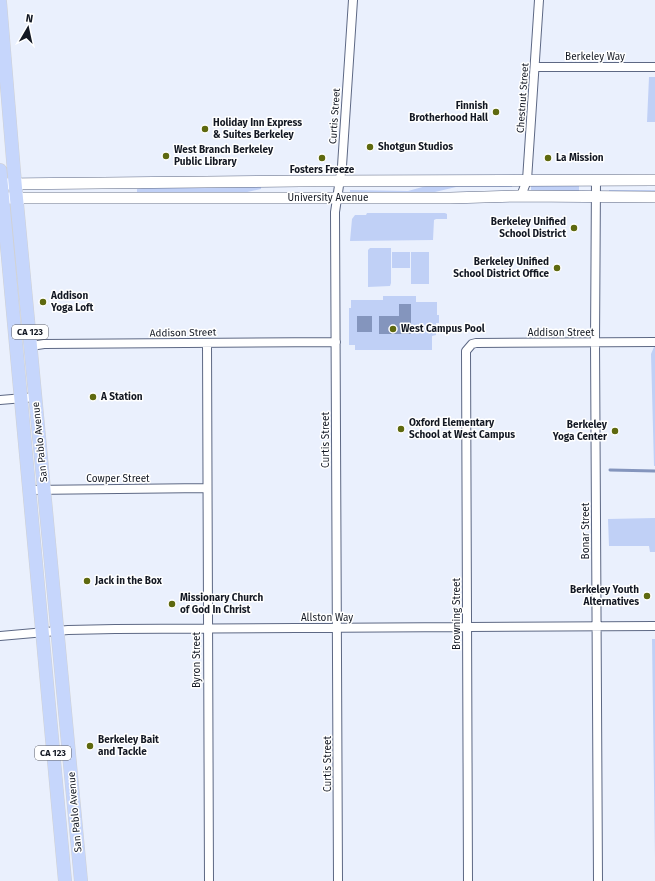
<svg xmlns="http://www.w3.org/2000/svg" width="655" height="881" viewBox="0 0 655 881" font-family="'Fira Sans',sans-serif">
<rect width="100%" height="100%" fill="#eaf0fd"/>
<path fill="#c0d0f6" d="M649,77h6v45h-8z
M512,185v2h-56l-21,5h-85v-2l58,1 18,-5z
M531,185l48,1v5h-48z
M261,186v3l-18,4 -106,1v-5l12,-2z
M609,190h46v1l-46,1z
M367,213h78l2,1v5h-11l-2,1 -1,20 -83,1 2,-22 3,-4h11z
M370,248h21v35l-1,3 -22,1v-37z
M392,252h18v16h-18z
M411,252h18v32h-18z
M383,296h33v6h21v13h2v8h-3v12l-4,1v14h-77v-5h-6v-37h2v-8h32z
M654,347h1v119h-1l-3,-112z
M655,518v34h-5l-1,-6h-40l-1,-27z
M652,639h3v219z"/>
<path fill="#8495bd" d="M399,304h12v30h-32v-18h20z
M357,316h15v16h-15z"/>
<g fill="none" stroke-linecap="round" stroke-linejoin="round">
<path stroke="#8495bd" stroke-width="3" d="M610,470l45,1"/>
<defs>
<path id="street" d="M535,67h120
M596,180l-1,162 3,539
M521,196l6,-16 12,-180
M207,343l2,538
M31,346l13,-2 292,-2
M0,400l36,-3
M29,490l178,-2
M0,636l68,-6 47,-1 540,-3
M338,881l-3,-669 7,-46 11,-166
M468,881l-2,-530 6,-7 4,-1 179,-1"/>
<path id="secondary" d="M0,184l301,-3 354,-1
M9,198h441l67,-2 138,1"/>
<path id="primary" d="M0,2l14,170 67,709
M0,170l65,711"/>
</defs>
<use href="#street" stroke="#5d6884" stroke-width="10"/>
<use href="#secondary" stroke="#5d6884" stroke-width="12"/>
<use href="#primary" stroke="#d0d1d3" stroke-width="14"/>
<use href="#street" stroke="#fff" stroke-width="8"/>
<use href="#secondary" stroke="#fff" stroke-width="11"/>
<use href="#primary" stroke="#c6d6fc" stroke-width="13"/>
</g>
<g fill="#5e690f" stroke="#fff" stroke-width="1.5">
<circle cx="496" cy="112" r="4"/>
<circle cx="205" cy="129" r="4"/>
<circle cx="370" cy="147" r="4"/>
<circle cx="166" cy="156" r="4"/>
<circle cx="322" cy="158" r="4"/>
<circle cx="548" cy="158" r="4"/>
<circle cx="574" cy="228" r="4"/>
<circle cx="557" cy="268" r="4"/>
<circle cx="43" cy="302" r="4"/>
<circle cx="393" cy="329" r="4"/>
<circle cx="93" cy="397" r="4"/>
<circle cx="401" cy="429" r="4"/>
<circle cx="615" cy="431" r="4"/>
<circle cx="87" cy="581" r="4"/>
<circle cx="647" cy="596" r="4"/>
<circle cx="172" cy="604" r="4"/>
<circle cx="90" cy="746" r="4"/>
</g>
<g text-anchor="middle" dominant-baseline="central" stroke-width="3" stroke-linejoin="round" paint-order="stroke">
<g fill="#fff" stroke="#5a5d65" stroke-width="1">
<rect x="12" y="325" width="36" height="14" rx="3"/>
<rect x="35" y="746" width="36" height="14" rx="3"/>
</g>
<g font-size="9" font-weight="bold" fill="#131823">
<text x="30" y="332">CA 123</text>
<text x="53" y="753">CA 123</text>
</g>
<g font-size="10" fill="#131823" stroke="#fff">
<text x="595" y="57">Berkeley Way</text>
<text transform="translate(523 98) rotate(-86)">Chestnut Street</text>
<text transform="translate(335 116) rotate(-86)">Curtis Street</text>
<text x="328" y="198">University Avenue</text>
<text transform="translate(183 333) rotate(-1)">Addison Street</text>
<text x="561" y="333">Addison Street</text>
<text transform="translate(326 440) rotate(-90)">Curtis Street</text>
<text transform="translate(40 442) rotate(-96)">San Pablo Avenue</text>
<text x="118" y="479">Cowper Street</text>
<text transform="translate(586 531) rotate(-90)">Bonar Street</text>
<text transform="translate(457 614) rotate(-90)">Browning Street</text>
<text x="327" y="618">Allston Way</text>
<text transform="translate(197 660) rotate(-90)">Byron Street</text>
<text transform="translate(328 764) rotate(-90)">Curtis Street</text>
<text transform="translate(75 812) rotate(-95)">San Pablo Avenue</text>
</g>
<g font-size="10" font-weight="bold" fill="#131823" stroke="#fff" text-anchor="start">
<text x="488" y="106" text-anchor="end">Finnish<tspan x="488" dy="12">Brotherhood Hall</tspan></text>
<text x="213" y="123">Holiday Inn Express<tspan x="213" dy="12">&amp; Suites Berkeley</tspan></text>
<text x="378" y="147">Shotgun Studios</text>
<text x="174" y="150">West Branch Berkeley<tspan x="174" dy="12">Public Library</tspan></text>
<text x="556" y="158">La Mission</text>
<text x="322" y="170" text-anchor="middle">Fosters Freeze</text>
<text x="566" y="222" text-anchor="end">Berkeley Unified<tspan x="566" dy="12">School District</tspan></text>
<text x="549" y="262" text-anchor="end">Berkeley Unified<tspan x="549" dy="12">School District Office</tspan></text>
<text x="51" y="296">Addison<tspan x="51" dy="12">Yoga Loft</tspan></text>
<text x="401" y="329">West Campus Pool</text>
<text x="101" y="397">A Station</text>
<text x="409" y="423">Oxford Elementary<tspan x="409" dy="12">School at West Campus</tspan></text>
<text x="607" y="425" text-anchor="end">Berkeley<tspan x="607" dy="12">Yoga Center</tspan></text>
<text x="95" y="581">Jack in the Box</text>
<text x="639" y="590" text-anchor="end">Berkeley Youth<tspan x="639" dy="12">Alternatives</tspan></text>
<text x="180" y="598">Missionary Church<tspan x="180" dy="12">of God In Christ</tspan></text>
<text x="98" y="740">Berkeley Bait<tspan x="98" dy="12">and Tackle</tspan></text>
</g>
</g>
<g transform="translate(28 28) rotate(9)" stroke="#ffffff" stroke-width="3" paint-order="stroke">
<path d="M0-3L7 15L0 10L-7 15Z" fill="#131823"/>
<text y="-6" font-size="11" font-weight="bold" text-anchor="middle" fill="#131823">N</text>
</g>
</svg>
